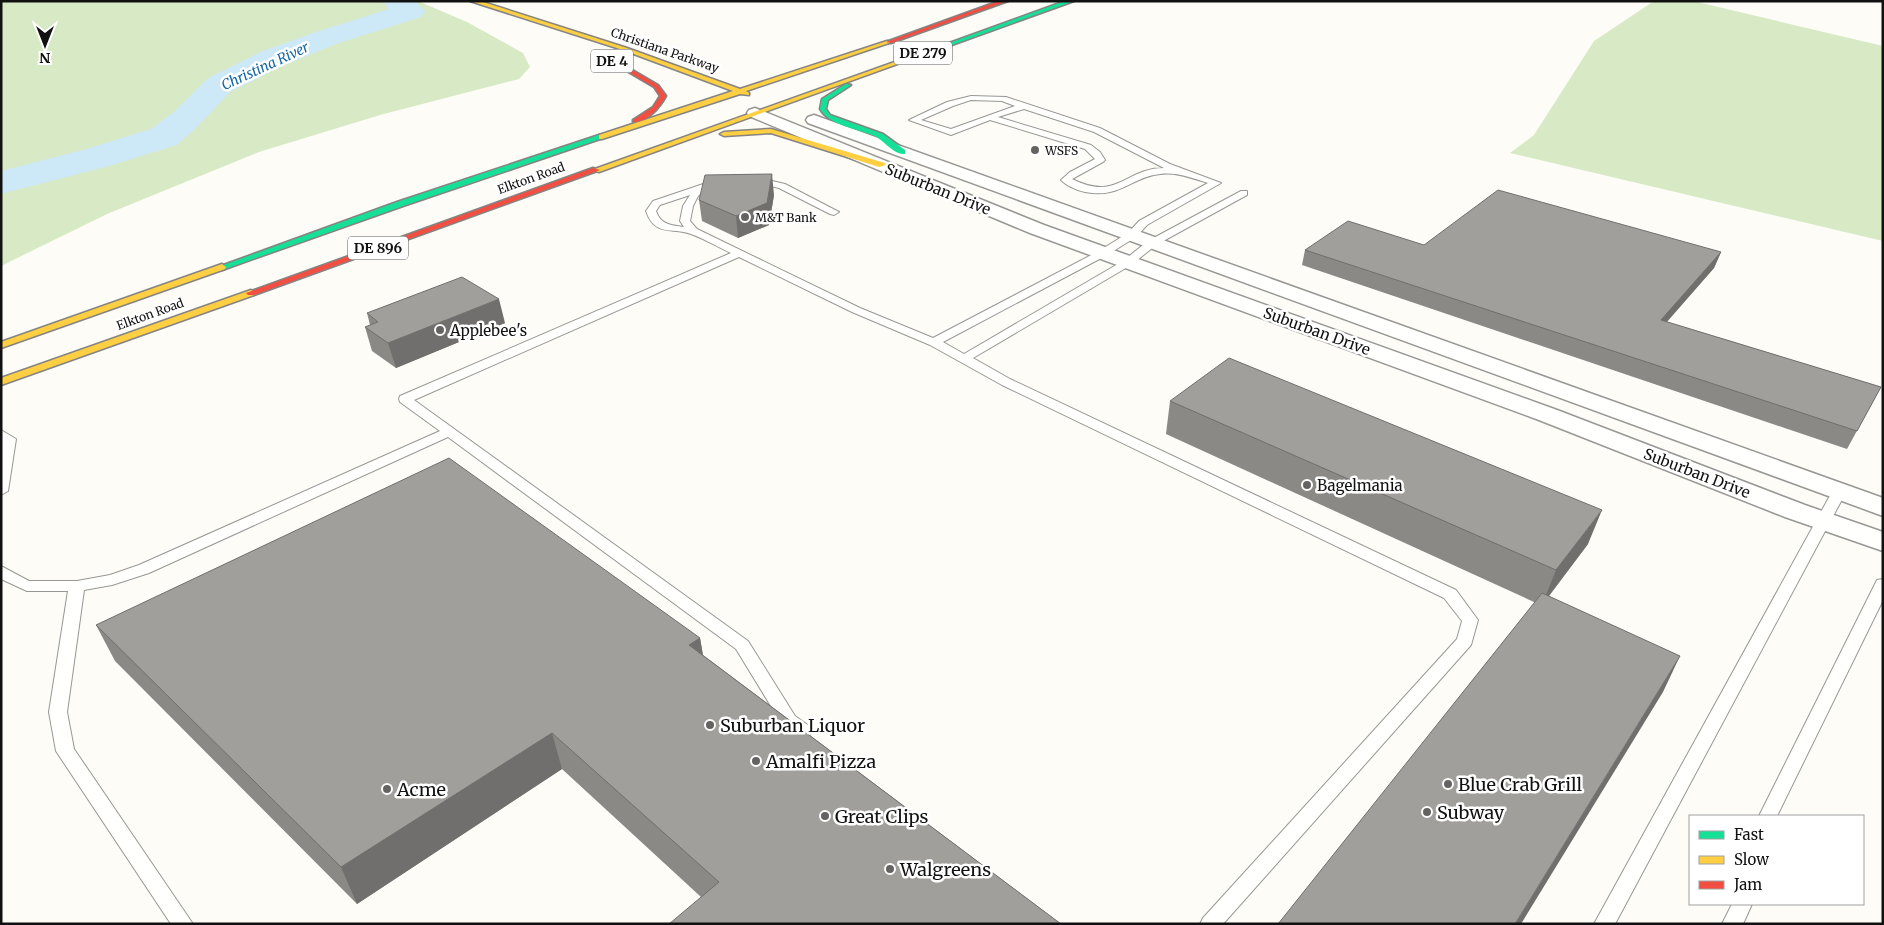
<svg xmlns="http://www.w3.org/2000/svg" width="1884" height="925" viewBox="0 0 1884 925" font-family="Merriweather,serif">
<rect width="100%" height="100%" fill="#fdfcf7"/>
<path fill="#d8eac5" d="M1,1h417l49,21 56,31 7,14 -11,12 -139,36 -121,37 -152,62 -106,52z
M1654,1h39l190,45v195l-373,-88 24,-18 60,-94z"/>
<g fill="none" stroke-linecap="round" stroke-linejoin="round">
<path fill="#cde8f7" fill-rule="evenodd" d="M383,1h32l10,10 -4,6 -85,27 -51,21 -55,27 -32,34 -21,19 -68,21 -108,28v-23l82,-21 68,-21 23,-17 34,-34 55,-27 53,-19 73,-23z"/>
<defs>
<path id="lane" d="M971,96l35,1 94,31 70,36 51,19 -74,42 -11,12 -29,18 -164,87 21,12 159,-93 25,-20 93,-50h6v4l-91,50 -25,20 -158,93 37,21 446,211 22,30 -7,25 -248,279h-23l3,-6 254,-279 5,-18 -18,-23 -442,-213 -72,-40 -78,-33 -113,-55 -325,143 334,241 47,75 14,10 3,5 -3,5 -6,2 -6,-2 -14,-10 -47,-77 -288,-212 -299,136 -37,12 -28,5 -17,122 7,37 119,175h-22l-115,-173 -7,-39 19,-121h-41l-26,-12v-13l28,15h48l33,-6 29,-10 301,-134 -40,-29 -1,-3 1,-3 331,-143c-13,-6 -26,-14 -40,-19 -20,-7 -36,3 -45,-23l7,-10 65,-22 5,3 -18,8 -7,6 -5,10 -3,15 7,8 163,79 73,30 166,-87 29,-18 11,-12 69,-38c-17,-5 -31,-11 -48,-9 -29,3 -40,25 -75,18 -8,-2 -18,-6 -24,-12l9,-8 25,-13 -10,-10 -95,-29 -39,15 -42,-15 38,-18zM971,100l31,1 13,5 -64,23 -30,-9 32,-14zM1024,109l70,23 70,36c-39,0 -46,34 -92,11l31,-17 2,-2 -5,-8 -9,-7 -93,-28zM690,195l-7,11 -3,15 4,6c-13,-2 -23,-2 -28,-16l4,-6z
M755,177l30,7 54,28 -5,3 -4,-1 -51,-26 -27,-6 -2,-2z
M1,430l15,9 -8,52 -7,4z
M1839,488l5,1 2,3 -231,432h-21l238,-432 2,-3z
M1883,579v21l-106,216h-18l118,-236z
M1732,904h20l-9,20h-21z"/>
<path id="street" d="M755,108l289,117 513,185 248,95 78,27v19l-98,-34 -246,-97 -509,-187 -281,-117 -2,-3 2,-3z
M814,115l1069,383v18l-1075,-393 -2,-3 2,-3z"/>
<path id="fast" d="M1065,1h9l-139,50 -5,-1z
M846,84l5,1 -23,15 -2,9 4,6 53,19 22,16v4c-11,1 -21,-13 -30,-18 -18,-7 -46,-11 -55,-27l2,-10z
M599,135l7,2 -203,69 -178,63 -3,1 -4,-3 179,-65z"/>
<path id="slow" d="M470,1h10l147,47 113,41 147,-48 5,1 -146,49 3,2v2l-9,-1 -138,45h-3v-4l134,-44 -110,-41z
M931,49l5,1 -337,122 -7,-2z
M771,129l114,34 1,2 -7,2 -108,-34 -47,3 -4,-2 4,-2z
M222,264l4,3 -1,2 -224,79v-6z
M251,290l5,3 -2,2 -253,90v-7z"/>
<path id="jam" d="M999,1h9l-117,42 -5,-1z
M613,61h4l41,24 8,11c-6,11 -19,27 -33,26v-2l20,-13 7,-11 -6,-9 -41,-24z
M593,168l7,2 -346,125h-6l-2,-2z"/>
</defs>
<use href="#lane" stroke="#979795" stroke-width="2"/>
<use href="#street" stroke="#979795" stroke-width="3"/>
<use href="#fast" stroke="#858482" stroke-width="3"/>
<use href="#slow" stroke="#858482" stroke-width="3"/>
<use href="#jam" stroke="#858482" stroke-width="3"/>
<use href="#lane" fill="#fffffe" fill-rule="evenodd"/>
<use href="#street" fill="#fffffe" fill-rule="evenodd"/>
<use href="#fast" fill="#16e098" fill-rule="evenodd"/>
<use href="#slow" fill="#ffcf43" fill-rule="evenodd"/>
<use href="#jam" fill="#f24e42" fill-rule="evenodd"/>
</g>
<path fill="#8a8986" d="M774,195l-5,30 -31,13 -36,-17 -3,-21z
M1424,245l297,7 -7,16 -47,54 214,65 -34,62 -545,-184 3,-15z
M367,313l138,10 -109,45 -24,-17 -7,-24 5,-2z
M1170,401l418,143 -39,52 114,96 -129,-90 -368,-168z
M96,625l604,13 3,17 358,269 -360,-27 -139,-128 -205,135 -242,-243z"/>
<path fill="#716f6d" d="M772,174l2,21 -5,30 -31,13 -2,-22z
M1721,252l-7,16 -60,68 7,-16z
M499,299l6,24 -109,45 -8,-25z
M1602,510l-14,34 -46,61 14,-35z
M700,638l6,36 -17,-29z
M1680,656l-17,36 -142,232h-6z
M552,733l10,36 -205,135 -16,-37z"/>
<path fill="#a19f9c" stroke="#716f6d" d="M772,174l-5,29 -31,13 -37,-16 6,-25z
M1498,190l223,62 -60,68 220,67 -24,44 -552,-181 43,-29 76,24z
M462,277l37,22 -111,44 -23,-16 13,-5 -11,-9z
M1229,358l373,152 -46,60 -386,-169z
M449,458l251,180 -11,7 372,279h-392l50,-42 -167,-149 -211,134 -245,-242z
M1542,593l138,63 -165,268h-237z"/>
<g fill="#646362" stroke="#fff" stroke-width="2">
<circle cx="1035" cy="150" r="5"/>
<circle cx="745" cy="217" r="5"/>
<circle cx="440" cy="330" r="5"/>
<circle cx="1307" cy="485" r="5"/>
<circle cx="710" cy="725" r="5"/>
<circle cx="756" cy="761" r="5"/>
<circle cx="1448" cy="784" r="5"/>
<circle cx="387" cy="789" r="5"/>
<circle cx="1427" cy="812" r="5"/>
<circle cx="825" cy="816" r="5"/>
<circle cx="890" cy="869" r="5"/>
</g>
<g text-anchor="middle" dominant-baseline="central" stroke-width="5" stroke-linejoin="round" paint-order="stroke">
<g font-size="12" fill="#111" stroke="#fff">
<text transform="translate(665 50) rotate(19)">Christiana Parkway</text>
<text transform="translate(531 178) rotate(-20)">Elkton Road</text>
<text transform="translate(150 314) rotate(-20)">Elkton Road</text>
</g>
<g font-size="12" fill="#111" stroke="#fff" text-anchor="start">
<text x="1045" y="150">WSFS</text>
<text x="755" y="217">M&amp;T Bank</text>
</g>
<g fill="#fff" stroke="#585858" stroke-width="1">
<rect x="894" y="41.5" width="58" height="23" rx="4"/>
<rect x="591" y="49.5" width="42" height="23" rx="4"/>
<rect x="348" y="236.5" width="60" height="23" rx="4"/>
</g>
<g font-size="14" font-weight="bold" fill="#111">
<text x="923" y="53">DE 279</text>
<text x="612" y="61">DE 4</text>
<text x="378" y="248">DE 896</text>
</g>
<g font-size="14" font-style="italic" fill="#1768a6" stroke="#fff">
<text transform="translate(265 66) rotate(-25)">Christina River</text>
</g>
<g font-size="15" fill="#111" stroke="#fff">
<text transform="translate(938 189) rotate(22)">Suburban Drive</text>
<text transform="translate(1317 331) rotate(20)">Suburban Drive</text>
<text transform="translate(1697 473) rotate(21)">Suburban Drive</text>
</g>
<g font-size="15" fill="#111" stroke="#fff" text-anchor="start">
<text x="450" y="330">Applebee's</text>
<text x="1317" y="485">Bagelmania</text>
</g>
<g font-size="18" fill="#111" stroke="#fff" text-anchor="start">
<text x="720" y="725">Suburban Liquor</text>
<text x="766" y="761">Amalfi Pizza</text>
<text x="1458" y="784">Blue Crab Grill</text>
<text x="397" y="789">Acme</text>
<text x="1437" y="812">Subway</text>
<text x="835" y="816">Great Clips</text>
<text x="900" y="869">Walgreens</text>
</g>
</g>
<rect width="1884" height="925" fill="none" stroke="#111111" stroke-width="5"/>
<rect x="1689" y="815" width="175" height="90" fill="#ffffff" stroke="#a0a0a0"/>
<rect x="1699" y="831" width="25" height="8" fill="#16e098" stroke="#a0a0a0"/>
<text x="1734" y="840" font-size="15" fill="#111111">Fast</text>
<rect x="1699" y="856" width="25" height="8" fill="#ffcf43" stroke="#a0a0a0"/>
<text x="1734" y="865" font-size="15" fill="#111111">Slow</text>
<rect x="1699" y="881" width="25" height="8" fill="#f24e42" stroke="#a0a0a0"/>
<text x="1734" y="890" font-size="15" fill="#111111">Jam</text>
<g transform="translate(45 45) rotate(180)" stroke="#ffffff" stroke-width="4" paint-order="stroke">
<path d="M0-4L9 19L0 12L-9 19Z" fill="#111111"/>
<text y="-8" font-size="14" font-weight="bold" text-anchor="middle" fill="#111111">N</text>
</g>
</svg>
